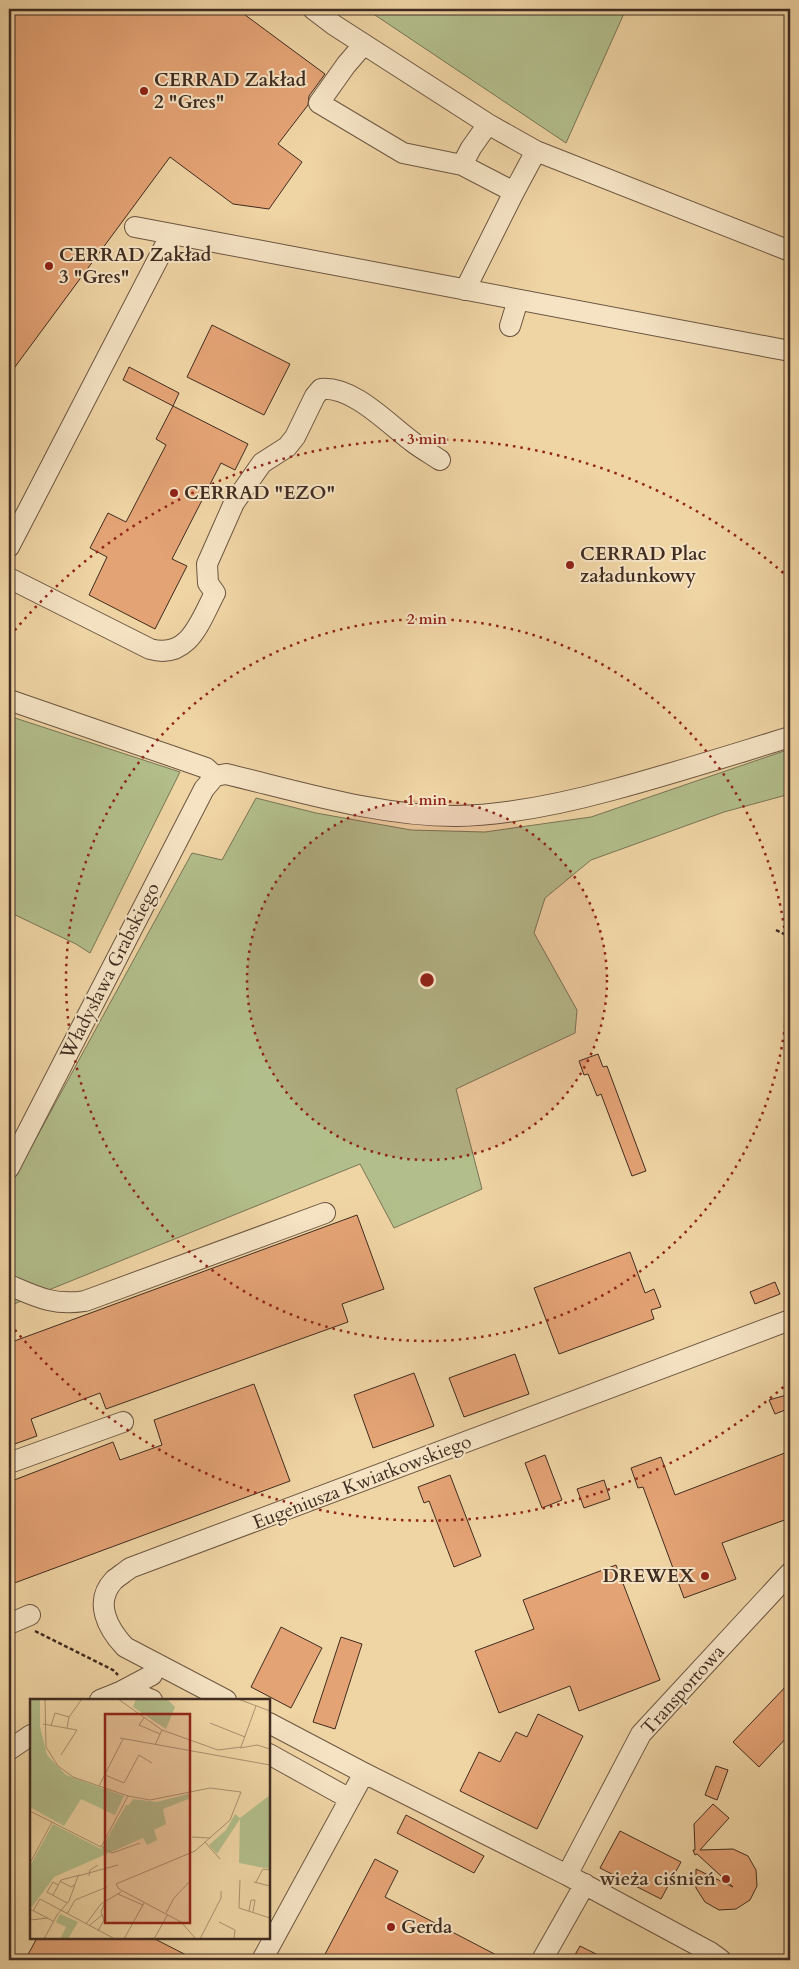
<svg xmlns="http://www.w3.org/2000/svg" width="799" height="1969" viewBox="0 0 799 1969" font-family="Cardo,serif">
<rect width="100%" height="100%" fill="#efd4a4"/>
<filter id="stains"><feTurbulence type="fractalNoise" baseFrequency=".004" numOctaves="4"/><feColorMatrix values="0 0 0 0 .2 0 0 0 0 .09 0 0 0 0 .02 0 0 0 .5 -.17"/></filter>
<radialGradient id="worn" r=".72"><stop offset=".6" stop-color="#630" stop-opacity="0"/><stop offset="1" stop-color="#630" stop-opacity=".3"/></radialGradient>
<path fill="#b2be8b" stroke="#797556" d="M366,9h260l-60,134z
M9,716l171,56 -90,181 -14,-9 -67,-32z
M790,749v45l-66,18 -133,48 -46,38 -11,35 43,77 -2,23 -119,56 26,100 -88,39 -34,-64 -351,142v-118l183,-335 30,7 34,-62 60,15 95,17 74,2 106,-15z"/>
<path fill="#e4a375" stroke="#402c21" d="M9,9h228l88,65 -16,22 -1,9 -30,39 24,18 -33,47 -36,-5 -63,-47 -161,218z
M212,325l78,39 -26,51 -77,-38z
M129,367l50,26 -6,13 -50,-26z
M173,406l75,38 -13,26 -14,-7 -49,96 15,7 -32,63 -66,-34 18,-38 -17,-9 18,-35 18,9 40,-77 -10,-6z
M598,1054l5,13 4,-1 39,105 -14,5 -31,-82 -4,2 -9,-22 -4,1 -5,-14z
M357,1215l27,74 -42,15 6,18 -242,87 -6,-16 -69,26 6,17 -28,10v-103z
M630,1252l15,41 9,-4 7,18 -10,3 3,9 -95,35 -25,-66z
M775,1282l5,12 -25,10 -5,-12z
M515,1354l14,40 -65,23 -15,-39z
M414,1373l20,53 -61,22 -19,-53z
M254,1384l36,97 -281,104v-103l104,-40 7,18 42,-15 -8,-25z
M790,1394v14l-15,6 -6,-14z
M790,1451v67l-68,25 14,36 -52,19 -41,-111 -5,1 -7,-20 30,-11 14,38z
M545,1455l17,45 -20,8 -17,-45z
M450,1475l31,81 -27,11 -25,-66 -5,2 -6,-16z
M604,1480l6,19 -26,9 -7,-19z
M616,1565l44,115 -81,31 -9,-25 -71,27 -24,-62 59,-22 -11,-29z
M281,1627l41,21 -31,60 -40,-21z
M341,1637l21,7 -27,85 -22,-7z
M790,1682v52l-31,33 -26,-25z
M538,1714l45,22 -46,93 -77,-38 19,-39 21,10 16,-30 11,5z
M716,1766l12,4 -11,30 -12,-5z
M713,1804l16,14 -29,32 33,-1 15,7 8,14 1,16 -7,14 -14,9 -17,1 -14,-8 -9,-14v-19l37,18 -36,-33 -2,1 -2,-5h2l-1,-26z
M406,1815l78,41 -10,17 -77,-40z
M620,1831l61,31 -20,37 -61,-31z
M375,1859l23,12 -13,26 121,63h-184z
M37,1938h116l43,22h-171z
M580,1946l28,14h-36z"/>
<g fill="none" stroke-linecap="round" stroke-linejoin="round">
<defs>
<path id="minor" d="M313,9l21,16 154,99 48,27 254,100
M364,44l-18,21 -27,38 84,50 59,12 52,27
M462,165l9,-17 17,-24
M135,227l655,124
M465,290l49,-98 22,-41
M510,326l8,-26
M9,547l162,-313
M9,578l141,71c39,11 50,-28 65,-56l-7,-10 -1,-19 27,-61 28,-40 25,-16 8,-10 20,-41 6,-7c33,-3 68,36 93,54 8,6 17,11 26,17
M9,700l197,68 9,8
M9,1168l195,-379 11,-13 11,-2c75,18 152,42 230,42 53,-1 105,-12 156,-26 60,-16 119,-35 178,-53
M9,1285c28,12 45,21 76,16l240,-88
M9,1463l114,-41
M9,1624l21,-9
M117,1693h18l17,7
M100,1700l20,-8 32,-17
M226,1700l-101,-53c-17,-18 -32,-45 -11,-67 5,-4 11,-8 16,-12l660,-248
M269,1723l95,50 203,102 143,77 11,8
M9,1750l22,-15
M269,1754l81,45
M567,1875l74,-141 149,-161
M262,1960l102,-187
M542,1960l43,-76"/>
</defs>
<use href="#minor" stroke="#6c5642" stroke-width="22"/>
<path stroke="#402c21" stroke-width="2.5" stroke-dasharray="4 2.5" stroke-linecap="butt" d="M776,930l14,7
M35,1631l78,39 5,5"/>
<use href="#minor" stroke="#f5e3c4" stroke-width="20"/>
</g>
<circle cx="427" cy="980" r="180" fill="#8f2418" fill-opacity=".12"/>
<g fill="none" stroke="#8f2418" stroke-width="2.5" stroke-dasharray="2.5 5">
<circle cx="427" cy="980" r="180"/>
<circle cx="427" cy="980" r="361"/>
<path d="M789 1382A541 541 0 0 1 10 1324M10 636A541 541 0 0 1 789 578"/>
</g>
<g fill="#8f2418" stroke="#f5e3c4" stroke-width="2">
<circle cx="144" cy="91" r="5"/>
<circle cx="49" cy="266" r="5"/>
<circle cx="174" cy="493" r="5"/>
<circle cx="570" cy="565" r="5"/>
<circle cx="705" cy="1576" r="5"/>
<circle cx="726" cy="1879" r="5"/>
<circle cx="391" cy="1927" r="5"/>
</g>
<g text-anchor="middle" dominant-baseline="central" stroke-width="4" stroke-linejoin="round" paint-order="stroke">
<g font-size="19" font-weight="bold" fill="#402c21" stroke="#f5e3c4" text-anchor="start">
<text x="154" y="80">CERRAD Zakład<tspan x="154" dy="22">2 "Gres"</tspan></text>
<text x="59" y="255">CERRAD Zakład<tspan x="59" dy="22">3 "Gres"</tspan></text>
<text x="184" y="493">CERRAD "EZO"</text>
<text x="580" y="554">CERRAD Plac<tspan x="580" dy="22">załadunkowy</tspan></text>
<text x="695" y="1576" text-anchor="end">DREWEX</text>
<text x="716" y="1879" text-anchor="end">wieża ciśnień</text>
<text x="401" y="1927">Gerda</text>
</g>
<g font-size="19" fill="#402c21" stroke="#f5e3c4">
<text transform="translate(110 971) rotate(-63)">Władysława Grabskiego</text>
<text transform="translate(362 1482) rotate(-21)">Eugeniusza Kwiatkowskiego</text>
<text transform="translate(683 1690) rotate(-48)">Transportowa</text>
</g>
</g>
<g transform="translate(30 1699)">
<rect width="240" height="240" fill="#efd4a4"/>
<path d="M0,0h10v28l7,28 19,20 58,21 -9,19 -34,-16 -17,27 -34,-19zM106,0h31l8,8 -9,22 -33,-22zM161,94v5l-28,11 3,15 -12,6 3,10 -10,5 -4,-7 -89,39 -22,30 -2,-2v-39l23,-42 48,25 25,-44h3l4,-6 24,3zM240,96v74l-31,-6 1,-44 -23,35 -8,-9 17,-15 9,-16 5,4zM30,215l18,8 -10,17h-8l6,-12 -10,-5z" fill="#b2be8b"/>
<path fill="none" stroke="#a99170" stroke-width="1" d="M15,0l1,48 12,19 15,11 55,19 22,4 60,-12 31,4 -11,28 -35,31 -79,33 3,5 62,33 15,17M88,0l44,31 56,20 23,-3 15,-41M208,0l32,12M114,19l-5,7 21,9M180,24l35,14M13,25l34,6 -16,25M21,27l4,-13 14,4M37,29l2,-11 13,-18M90,39l150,27M125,46l7,-15M210,49l17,-3 13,4M75,76l19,8 15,-28 13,8M69,87l24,-47M0,112l71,36 27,-51M162,138l18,1M175,143l15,17M72,148l10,6 28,-10M0,164l22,-41M59,177l1,-6 8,-5M210,181l-1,28 31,10M30,182l11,6 4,-2M224,183l16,4M226,183l7,-13 7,1M28,186l-5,-3 -6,10 20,11M88,195l25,11M23,196l8,-15 19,-5M0,210l23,12M3,212l7,-12 75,40M219,212l2,-11h4l-2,12M136,214l8,-15 17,-18M37,215l8,-14 32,-13M0,221l18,-2M189,223l16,8 -1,9M56,225l15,-20 20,-12M59,227l13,-11M68,232l6,-11 -3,-8 5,-12M14,240l13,-24 12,-14 9,-25 40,-11M94,240l20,-36M124,240l14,-25M170,240l21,-41v-7"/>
<path fill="#8f2418" fill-opacity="0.15" stroke="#8f2418" stroke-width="2.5" d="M75,15h85v209h-85z"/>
<rect width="240" height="240" fill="none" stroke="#402c21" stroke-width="2.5"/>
</g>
<circle cx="427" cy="980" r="8" fill="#8f2418" stroke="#f5e3c4" stroke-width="2.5"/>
<g font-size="15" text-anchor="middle" font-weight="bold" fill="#8f2418" stroke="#f5e3c4" stroke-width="4" stroke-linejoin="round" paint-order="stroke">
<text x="427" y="444">3 min</text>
<text x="427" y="624">2 min</text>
<text x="427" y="805">1 min</text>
</g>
<rect width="799" height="1969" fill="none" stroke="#efd4a4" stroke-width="30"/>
<rect x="10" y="10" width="779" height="1949" fill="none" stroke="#402c21" stroke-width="2.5"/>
<rect x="15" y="15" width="769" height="1939" fill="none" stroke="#402c21"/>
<rect width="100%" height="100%" filter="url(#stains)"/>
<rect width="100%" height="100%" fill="url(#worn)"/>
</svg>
